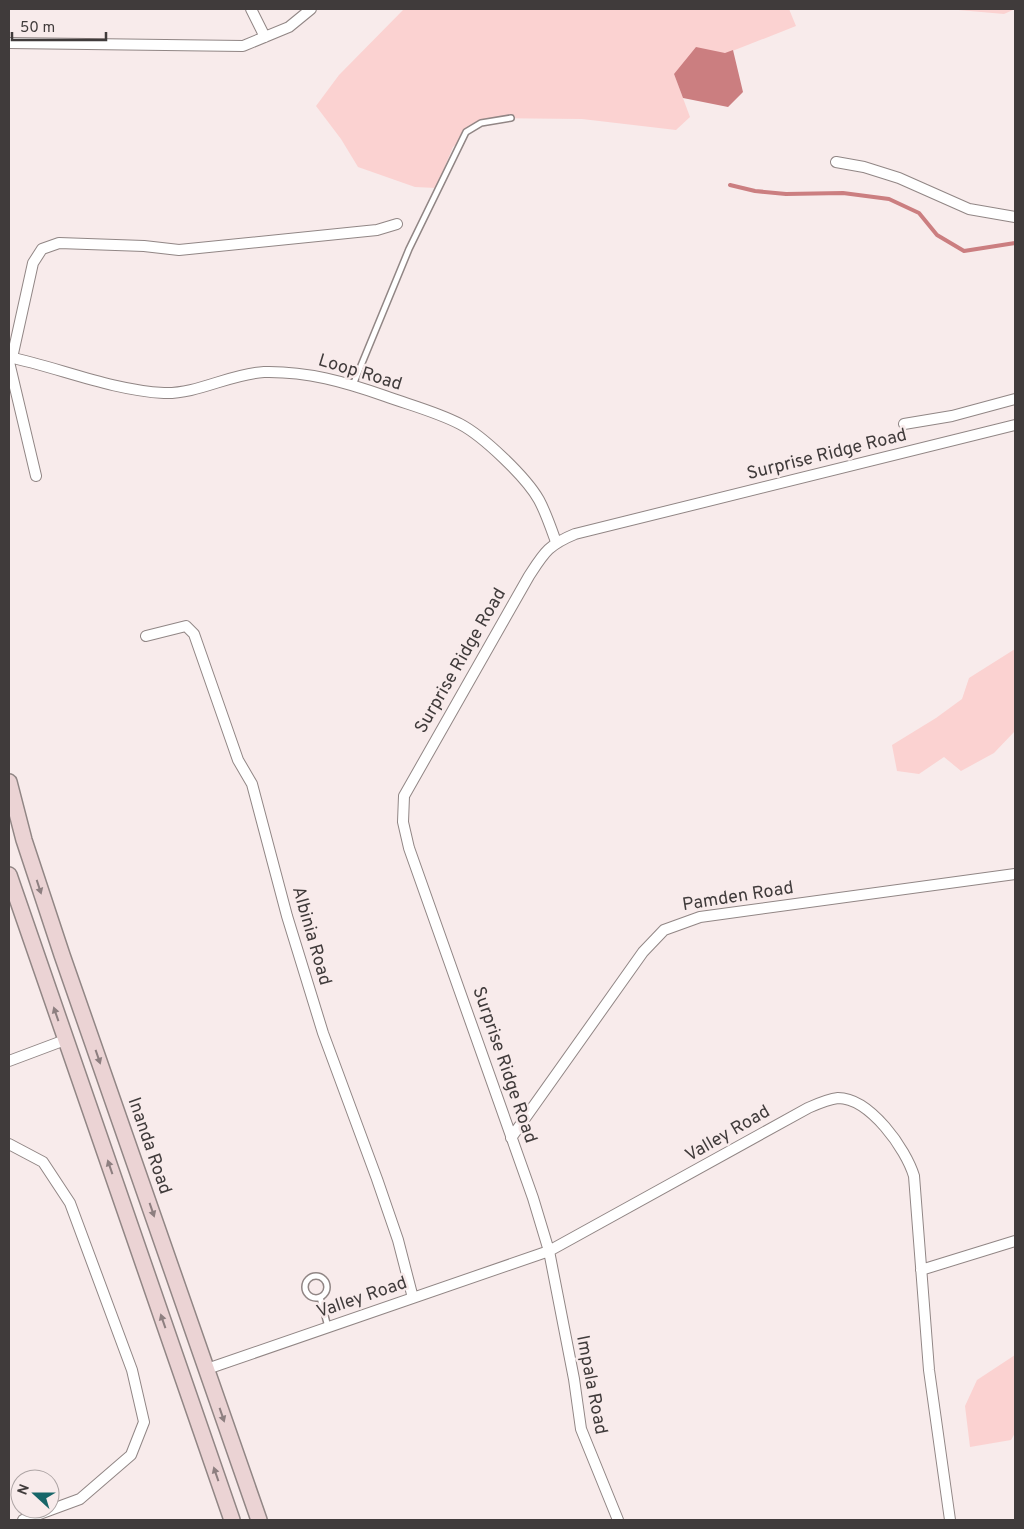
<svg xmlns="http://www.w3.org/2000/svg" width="1024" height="1529" viewBox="0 0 1024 1529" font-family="Overpass,sans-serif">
<rect width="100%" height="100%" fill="#f8ebeb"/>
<path fill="#fbd2d1" d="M404,9h385l7,17 -122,48 16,43 -14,13 -94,-11 -92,-1 -37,29 -17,41 -21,-1 -57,-20 -17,-28 -25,-33 23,-31z
M947,9h68l-11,5z
M1015,649v82l-21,22 -33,18 -17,-14 -25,17 -22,-3 -5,-26 44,-27 26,-19 7,-21z
M1015,1355v78l-4,7 -41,7 -5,-41 12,-26z"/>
<path fill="#cb7e80" d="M696,47l29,6 8,-3 10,42 -15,15 -45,-9 -9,-24z"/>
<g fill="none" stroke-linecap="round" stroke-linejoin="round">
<path stroke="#cb7e80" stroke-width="4" d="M730,185l25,6 31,3 57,-1 46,6 30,14 18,22 27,16 51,-8"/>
<defs>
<path id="lane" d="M353,385l56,-136 57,-117 15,-9 30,-5
M305 1287a11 11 0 1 1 22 0a11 11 0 1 1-22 0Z
M320,1297l8,30"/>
<path id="street" d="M251,9l14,28
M9,43l234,3 46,-19 22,-18
M836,162l28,5 35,11 70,31 46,8
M9,357c51,11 102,33 155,36 34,1 65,-19 100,-21 43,-1 81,10 121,24 25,9 52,16 75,28 23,12 66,53 79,76 7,13 12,28 17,42
M12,358l21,-95 9,-14 17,-6 85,3 35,4 198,-20 20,-6
M9,362l27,114
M904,424l48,-8 63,-17
M146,636l40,-10 8,8 44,126 14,24 35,132 36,117 54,146 21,61 15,58
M9,1061l56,-21
M511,1138l132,-186 21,-22 36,-13 315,-43
M9,1144l34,18 27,41 62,167 12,52 -13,33 -51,44 -57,21
M921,1270l94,-29
M207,1369l342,-118 259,-143c9,-4 20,-9 30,-10 32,0 68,51 76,78l15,194 21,150
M618,1520l-37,-91 -7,-50 -25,-128 -16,-53 -124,-350 -6,-26 1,-26 125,-220c15,-23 19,-31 46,-42l440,-109"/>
<path id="secondary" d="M9,782l15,58 38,115 197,565
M9,875l223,645"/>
</defs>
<use href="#lane" stroke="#918685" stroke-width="8"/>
<use href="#street" stroke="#918685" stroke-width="12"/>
<use href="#secondary" stroke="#918685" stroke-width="18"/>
<use href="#lane" stroke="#fff" stroke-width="5"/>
<use href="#street" stroke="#fff" stroke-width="10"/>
<use href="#secondary" stroke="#ebd3d4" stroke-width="15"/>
</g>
<defs><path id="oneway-solid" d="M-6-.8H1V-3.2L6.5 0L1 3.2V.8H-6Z" transform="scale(1.25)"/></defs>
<g fill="#8d7f80">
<use href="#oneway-solid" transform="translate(39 887) rotate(72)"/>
<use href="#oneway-solid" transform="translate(56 1014) rotate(-109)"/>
<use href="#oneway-solid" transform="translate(98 1057) rotate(71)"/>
<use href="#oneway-solid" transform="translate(110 1167) rotate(-109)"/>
<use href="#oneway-solid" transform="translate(152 1210) rotate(71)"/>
<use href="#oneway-solid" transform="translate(163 1321) rotate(-109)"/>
<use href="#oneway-solid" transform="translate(222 1415) rotate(71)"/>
<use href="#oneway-solid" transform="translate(216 1474) rotate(-109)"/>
</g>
<g text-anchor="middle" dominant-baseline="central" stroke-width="5" stroke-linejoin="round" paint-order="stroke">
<g font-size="18" fill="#403b3b" stroke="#f8ebeb">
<text transform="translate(360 373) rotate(17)">Loop Road</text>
<text transform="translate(827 455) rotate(-14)">Surprise Ridge Road</text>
<text transform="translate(461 661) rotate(-60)">Surprise Ridge Road</text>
<text transform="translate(738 897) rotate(-9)">Pamden Road</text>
<text transform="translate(311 936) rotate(74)">Albinia Road</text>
<text transform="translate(504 1065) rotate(71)">Surprise Ridge Road</text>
<text transform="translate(728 1134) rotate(-30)">Valley Road</text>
<text transform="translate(149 1146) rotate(71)">Inanda Road</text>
<text transform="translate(362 1298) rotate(-19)">Valley Road</text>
<text transform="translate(591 1385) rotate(79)">Impala Road</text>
</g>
</g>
<rect width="1024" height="1529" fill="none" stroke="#403b3b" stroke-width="20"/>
<g transform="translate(35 1494) rotate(291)"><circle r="24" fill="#f8ebeb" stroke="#aea5a5"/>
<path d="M0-4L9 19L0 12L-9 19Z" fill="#176669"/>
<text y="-8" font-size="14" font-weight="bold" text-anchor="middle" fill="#403b3b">N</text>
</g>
<path d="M12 32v8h94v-8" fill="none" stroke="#403b3b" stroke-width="2.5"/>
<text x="20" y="32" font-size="15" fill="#403b3b" stroke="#f8ebeb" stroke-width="4" paint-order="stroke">50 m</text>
</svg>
